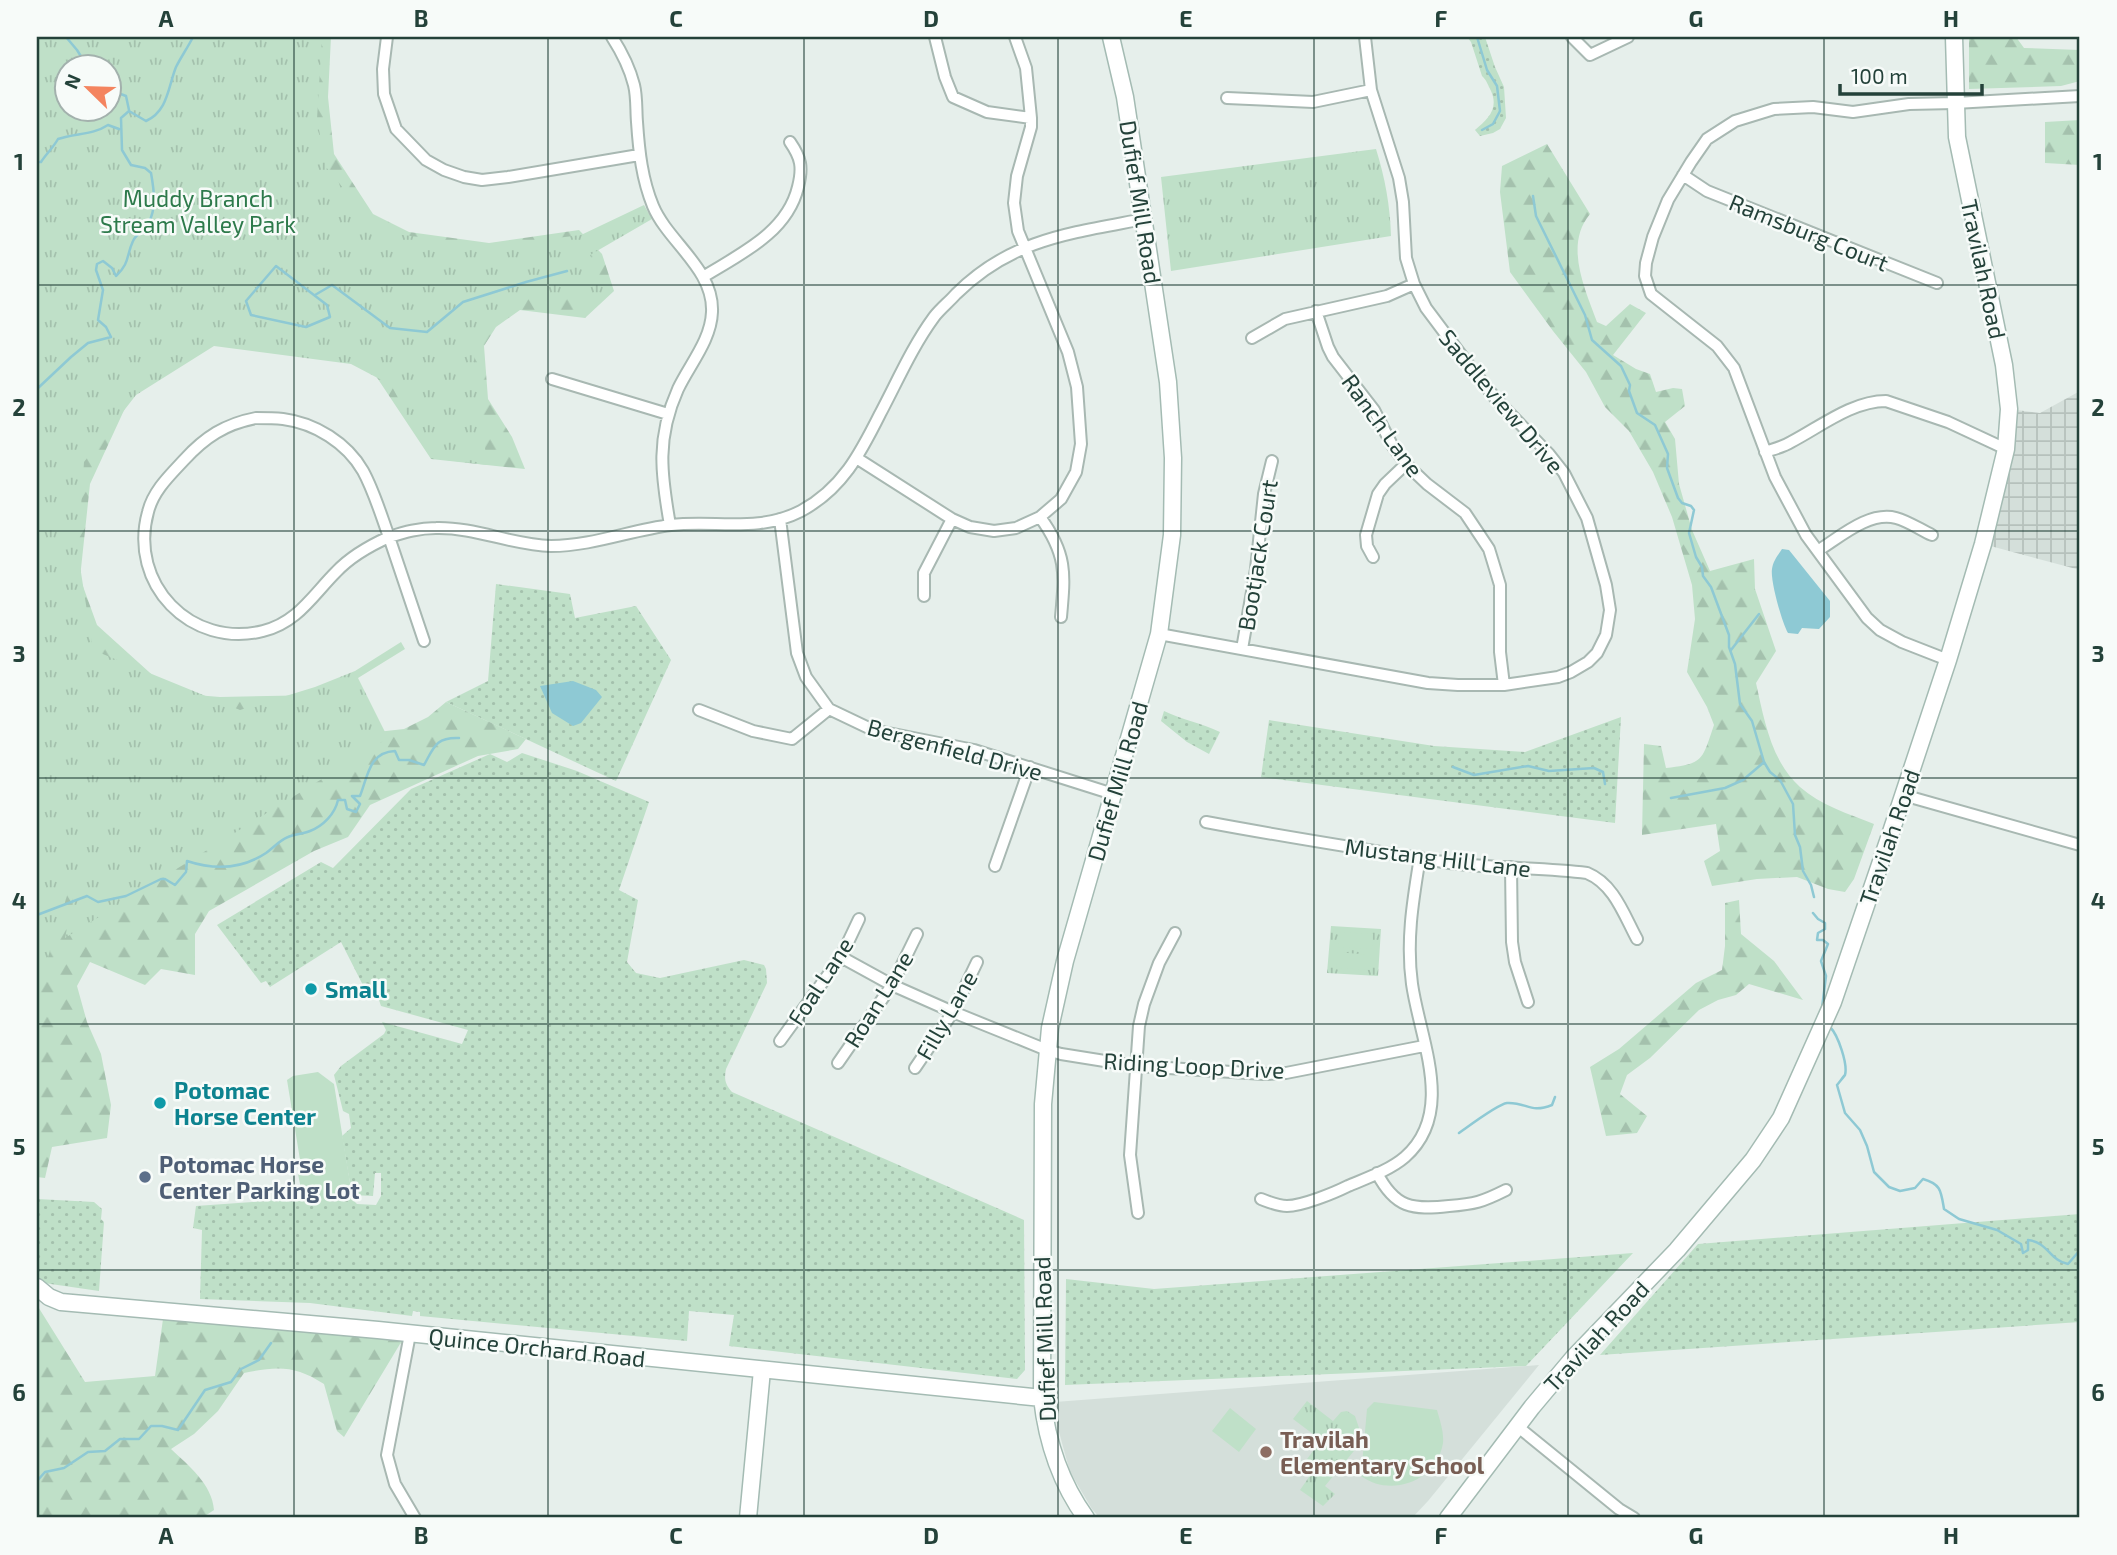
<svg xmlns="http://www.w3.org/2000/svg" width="2117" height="1555" viewBox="0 0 2117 1555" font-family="'Exo 2',sans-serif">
<defs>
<pattern id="industrial-grid" width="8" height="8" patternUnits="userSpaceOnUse" patternTransform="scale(1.75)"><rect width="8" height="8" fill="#d4dfda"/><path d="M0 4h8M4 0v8" fill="none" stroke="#b6c1bc"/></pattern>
<pattern id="grass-dots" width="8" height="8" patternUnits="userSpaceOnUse" patternTransform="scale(1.75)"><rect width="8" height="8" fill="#bfe0c8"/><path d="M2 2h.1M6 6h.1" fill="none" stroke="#a4c1ad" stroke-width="1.8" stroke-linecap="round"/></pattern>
<pattern id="forest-firs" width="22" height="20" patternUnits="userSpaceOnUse" patternTransform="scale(1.75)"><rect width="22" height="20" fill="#bfe0c8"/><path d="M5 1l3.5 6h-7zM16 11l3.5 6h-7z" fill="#a4c1ad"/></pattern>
<pattern id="park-tufts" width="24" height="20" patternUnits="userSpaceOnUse" patternTransform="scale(1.75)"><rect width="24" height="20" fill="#bfe0c8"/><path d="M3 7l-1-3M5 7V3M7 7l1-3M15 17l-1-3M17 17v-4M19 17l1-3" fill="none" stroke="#a4c1ad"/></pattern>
</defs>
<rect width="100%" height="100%" fill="#e6efeb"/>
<path fill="#d4dfda" d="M1539,1365l-111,136 -16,17h-312l-8,-9 -22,-37 -11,-40 -4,-30z"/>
<path fill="url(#industrial-grid)" d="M2080,391v179l-97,-26 26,-135 31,4z"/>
<path fill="url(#grass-dots)" d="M1467,37h18l10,30 9,20 2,31 -6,11 -7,4 -13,3 -5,-6c13,-11 24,-21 16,-39 -3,-6 -4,-10 -9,-15l-11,-34z
M496,584l74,10 5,24 61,-12 35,54 -55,121 -170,-79 42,-21z
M1164,711c18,9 38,12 56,21l-11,22 -22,-12 -26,-21z
M1621,717l-6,106 -354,-46 8,-57 165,26 91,6z
M522,753l55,18 72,31 -30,88 19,10 -11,62 9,11 24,5 84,-18 20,5 2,4 1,14 -41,86c-2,10 -1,15 6,23l292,128 1,150 -8,9 -288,-33 5,-31 -45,-4 -2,30 -267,-25v-4l-7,-1 -1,5 -102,-13 -110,-4 2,-69 -9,-2 3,-22 152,-11 9,9 19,1 5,-9v-23h-6l-2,23 -21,-1 -10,-59 9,-8 -2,-14 -6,-3 -9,-36 7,-9 43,-32 2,-4 -4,-8 80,22 6,-14 -87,-24 -2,-6 -10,-3 -28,-55 -71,45 -4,-6 -5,2 -44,-58 104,-63 12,6 78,-79 79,-35 17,8z
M37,1199l57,3 8,7 -1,10 3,3 -5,69 -55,-8 -7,-5z
M2080,1214v108l-480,33 98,-111z
M1633,1253l-107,113 -461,19 1,-106 88,10z"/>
<path fill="url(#forest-firs)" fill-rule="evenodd" d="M37,37h294l-3,60 6,57 39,60 36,18 80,11 90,-13 23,24 12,37 -29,27 -65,-8 -24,17 -12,19 4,53 24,38 13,32 -94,-10 -75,-113 -48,-92 -164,113 -54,117 -10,94 17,47 62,56 37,14 24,2 101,-2 56,37 27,-3 24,-12 18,-15 80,37 -8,10 -40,7 -108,49 -22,32 -34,14 -105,60 -14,23v41l-34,-6 -16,16 -55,-23 -13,24 10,36 14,32 10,51 -4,33 -55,9 -7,31 -8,-1zM66,66h42v42h-42z
M1969,37h47l8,11 56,2v31l-19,5 -92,3z
M2080,120v45l-35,-2v-41z
M1547,144l43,70c-26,31 -5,75 7,108l9,4 24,-22 16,9 -33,42 23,14 14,5 6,18 17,-4 9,1 3,17 -20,16 10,17 4,45 13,46 18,41 44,-12 1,30 21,62 -20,32c8,36 15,78 44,104 20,18 49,27 74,37l-20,55 -9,13 -17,-3 -31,-12 -40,2 -45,7 -8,-25 16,-10 -4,-27 -74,11 2,-91 17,2 5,22c38,-4 36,-8 48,-43l-7,-18 -20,-35 8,-53 -3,-34 -20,-68 -19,-45 -24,-41 -24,-24 -19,-35 -33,-41 -43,-59 -10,-80 2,-26z
M1739,900l2,34 33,27 29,39 -54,-16 -13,11 -18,5 -19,10 -49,48 -23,17 -7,19 27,22 -10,17 -31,3 -16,-69 29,-18 77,-66 26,-13 3,-24v-43z
M37,1305l48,77 70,-6 9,-64 250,22 -14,10 -56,93 -7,-6 -13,-47c-29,-19 -47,-18 -80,-11l-26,38 -24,23 -23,15c18,17 41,35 43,61l-12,8h-165z"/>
<path fill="url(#park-tufts)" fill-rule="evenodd" d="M37,37h285l-5,82 9,48 31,38 38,29 96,12 90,-11 63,-30 8,14 -62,36 18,39h-97l-37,58 13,113 -56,-7 -40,-73 -40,-21 -137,-18 -78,49 -52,67 -6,91 15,97 147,60 75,-23 40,-16 46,-29 4,7 -47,29 30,60 -323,200 10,-50 -5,-2 -33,107zM66,66h42v42h-42z
M1376,149c9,29 14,56 15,87l-220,35 -10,-94z
M1331,926l50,3 -3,47 -51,-3z
M1307,1401l26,20 8,-9 6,-1 8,5 8,24 -38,46 10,8 -12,12 -23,-16 9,-13 -10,-7 22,-30 -28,-21z"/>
<path fill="#bfe0c8" d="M1339,932l34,2 -1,15 -34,-2z
M1337,952l34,3 -1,15 -34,-2z
M318,1072l16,12 18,111 -49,4 -5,-25 4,-2 -15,-92 6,-4z
M1374,1402l63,8c3,11 7,22 6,33 -6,38 -52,55 -82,33l6,-67z
M1230,1408l26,21 -17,23 -27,-21z"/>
<path fill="#8ec9d4" d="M1782,549l7,1 41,51v16l-11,12 -17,-1 -4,6 -10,-1c-6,-10 -18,-53 -16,-64 1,-8 6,-14 10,-20z
M573,681l23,9 6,7 -21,26 -8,3 -21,-13 -12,-27z"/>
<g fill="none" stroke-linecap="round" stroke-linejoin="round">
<path stroke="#8ec9d4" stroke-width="2.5" d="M66,37l11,13 10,16
M1477,37l10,33 10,16 3,25 -7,13 -11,6
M108,93h10l8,3 3,14
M37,162h4c5,-8 12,-14 17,-23 17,-6 35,-4 50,-14l11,4
M1533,196l3,20 49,99 7,25 29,26 9,19 -1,6 8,22 18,12 13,29 -1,14 11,30 4,5 9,3 3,4 -5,23 7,24 6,10 1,9 8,11 18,48v12l6,17 5,40 12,17 12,41 6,10 10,8 13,24 2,31 5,12 3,24 8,14 3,12
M276,266l51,39 3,12 -24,10 -55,-12 -5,-14z
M315,295l17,-10 58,43 37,4 36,-30 63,-20 41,-11
M37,389l34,-32 17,-14 23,-6 -5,-10 -8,-7 5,-30 -7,-20 1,-6 6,-3 9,7 4,8c14,-13 10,-20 17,-35 3,-7 11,-11 15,-17 9,-16 6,-34 3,-51l-6,-5 -14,-3 -9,-15 -1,-32 8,-7 17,10c22,-10 22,-34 30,-54 5,-10 12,-20 17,-30
M1731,650l28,-36
M1453,767l21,8 54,-9 21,5 45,-3 9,4 2,12
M1671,798l54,-10 18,-8 20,-17
M1813,913l5,6 7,4v6l-7,4 -1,7h6l5,4 -7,17 5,15 -4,32
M37,915l50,-19 11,6 28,-6 35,-17h4l10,6 11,-13 1,-11c27,9 55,8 79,-8 7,-5 14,-13 22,-16 7,-3 15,-3 22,-6 13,-5 25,-17 28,-31h7l2,9 9,3 4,-8 -8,-8h8c8,-20 9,-44 35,-45l4,9h10l15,5c10,-18 12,-28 35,-27
M1830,1027c8,8 18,37 15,48 -1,1 -7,9 -8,10l8,28 15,17 7,16 7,26 15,15 11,4 15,-3 8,-9c18,5 18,12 21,30l15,10 38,11 24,14 2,9 5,-3v-10c20,2 22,21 40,24l12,-14
M1459,1133c10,-7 39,-29 48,-30 20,-1 23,11 45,2l3,-8
M37,1481l8,-9 19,-4 24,-16 17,-1 15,-12h19l12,-13h11l16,4 27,-40 26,-8 10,-13 18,-9 12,-17"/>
<defs>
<path id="street" d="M387,37l-4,32 1,25 12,35 30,31 18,10 20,7 18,3 26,-3 131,-22
M612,37c9,14 18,32 22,48 3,12 2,26 3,37 2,30 5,57 16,84 15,36 61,63 59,106 -1,28 -22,52 -34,77 -22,49 -17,85 -8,136
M935,37l10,40 8,20 34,15 44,6
M1572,37l18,18 38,-18
M1227,98l86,4 58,-12
M1683,175l24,16 230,92
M703,277c37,-23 84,-44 95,-90 5,-20 3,-29 -8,-45
M1316,311l12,36 5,10 41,53 18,35 14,19 21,20 38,29 24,36 11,36v67l4,33
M1252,338l33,-19 102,-23 27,-12
M552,379l116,35
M256,418c9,0 18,0 27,1 32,4 64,24 80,52 11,20 18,44 26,66 -20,9 -38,19 -53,35 -23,23 -39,51 -73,59 -72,18 -135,-47 -115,-119 5,-21 22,-37 36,-52 21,-23 41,-36 72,-42z
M1765,452c9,-3 18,-5 26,-10 29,-15 61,-41 95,-41l62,21 58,27
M858,459l94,60 18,8 24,4 22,-3 24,-11 21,-18 15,-27 5,-28 -4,-57 -9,-35 -50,-121 -4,-28 3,-27 14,-49v-9l-5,-50 -11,-31
M1040,517c27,37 25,56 21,100
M780,519l17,134 9,24 23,32 44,21 101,20 139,44
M1819,550c21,-13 50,-39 77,-32 12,3 25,12 36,17
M1373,557l-6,-11 -1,-11 12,-41 7,-10 21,-20
M924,596v-23l28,-54
M1159,634l269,49 30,2h46l54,-8 13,-5 17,-10 9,-9 9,-18 4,-25 -4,-25 -19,-67 -23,-45 -15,-19 -53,-55 -25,-31 -45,-60 -12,-24 -8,-26 -3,-56 -4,-24 -28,-88 -6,-53
M424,641l-35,-104c16,-5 30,-9 47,-9 39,-1 76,17 115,18 41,0 80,-16 120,-21 45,-5 87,8 130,-14 41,-22 59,-57 79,-97 17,-32 32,-67 54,-97 6,-8 15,-15 22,-23 55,-55 115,-61 188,-75
M1242,649l14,-80 8,-75 8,-33
M1948,660l-46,-18 -22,-12 -13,-12 -61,-83 -31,-58 -41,-109 -17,-22 -66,-52 -6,-18 1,-13 7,-26 15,-37 23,-38 16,-23 28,-18 39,-12 39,-2 40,5 56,-8 46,-1 125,-7
M699,710l54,21 39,8 37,-30
M1903,795l177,50
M1206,822c79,15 158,27 237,40 48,7 97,5 144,11 27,11 37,42 50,66
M995,866l35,-99
M1511,867l1,75 3,20 13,40
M841,957l51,28 61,27 94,38 14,4 75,12 128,8 22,-1 138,-27
M780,1041l61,-84 18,-38
M838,1063l54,-78 25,-51
M915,1068l38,-56 24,-50
M1377,1173c18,35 35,37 72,33 26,-2 33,-4 57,-16
M1261,1199c8,3 17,7 26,7 15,0 47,-13 61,-20 19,-8 42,-16 57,-29 51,-45 15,-117 7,-173 -6,-44 1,-84 8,-127
M1138,1213l-8,-58 9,-129 5,-22 15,-41 16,-30
M410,1334l-23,121 8,29 20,34
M1517,1426l102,83 15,9"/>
<path id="secondary" d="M37,1287l12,10 12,5 317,28 664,68
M748,1518l14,-148
M1086,1518c-26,-36 -39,-75 -44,-120l1,-294 7,-76 15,-67 94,-327 13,-99 1,-77 -5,-76 -43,-285 -14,-60
M1448,1518l84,-111 42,-50 103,-107 76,-90 28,-42 52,-116 55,-161 60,-181 35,-116 23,-95 3,-40 -5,-44 -47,-228 -3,-100"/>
</defs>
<use href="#street" stroke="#a8b8b2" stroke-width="14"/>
<use href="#secondary" stroke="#a4bbb3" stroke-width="19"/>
<use href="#street" stroke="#fff" stroke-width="10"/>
<use href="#secondary" stroke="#fff" stroke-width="16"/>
</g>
<path fill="none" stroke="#24423a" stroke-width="2" stroke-opacity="0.55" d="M294,37v1481M548,37v1481M804,37v1481M1058,37v1481M1314,37v1481M1568,37v1481M1824,37v1481M37,285h2043M37,531h2043M37,778h2043M37,1024h2043M37,1270h2043"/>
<g fill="#0f9aa8" stroke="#f7fbf9" stroke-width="2.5">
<circle cx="311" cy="989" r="7"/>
<circle cx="160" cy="1103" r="7"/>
</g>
<circle fill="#5c6f8a" stroke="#f7fbf9" stroke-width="2.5" cx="145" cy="1177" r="7"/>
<circle fill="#8d6e63" stroke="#f7fbf9" stroke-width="2.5" cx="1266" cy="1452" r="7"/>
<g text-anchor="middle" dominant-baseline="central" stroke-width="5" stroke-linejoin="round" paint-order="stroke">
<g font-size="23" fill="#2d7a4b" stroke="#f7fbf9">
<text x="198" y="198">Muddy Branch<tspan x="198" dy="26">Stream Valley Park</tspan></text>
</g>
<g font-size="23" fill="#24423a" stroke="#f7fbf9">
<text transform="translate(1141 202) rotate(81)">Dufief Mill Road</text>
<text transform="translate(1809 232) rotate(22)">Ramsburg Court</text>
<text transform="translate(1984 269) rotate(78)">Travilah Road</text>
<text transform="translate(1502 401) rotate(50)">Saddleview Drive</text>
<text transform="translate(1383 425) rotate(54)">Ranch Lane</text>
<text transform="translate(1257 555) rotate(-81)">Bootjack Court</text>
<text transform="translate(955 749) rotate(15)">Bergenfield Drive</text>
<text transform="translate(1117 781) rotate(-74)">Dufief Mill Road</text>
<text transform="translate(1889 837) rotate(-71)">Travilah Road</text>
<text transform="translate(1438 857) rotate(7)">Mustang Hill Lane</text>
<text transform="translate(820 981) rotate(-57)">Foal Lane</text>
<text transform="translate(878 999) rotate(-58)">Roan Lane</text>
<text transform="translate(946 1015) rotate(-60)">Filly Lane</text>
<text transform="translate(1194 1065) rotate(3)">Riding Loop Drive</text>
<text transform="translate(1596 1336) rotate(-47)">Travilah Road</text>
<text transform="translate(1044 1339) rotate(-92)">Dufief Mill Road</text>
<text transform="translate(537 1347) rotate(6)">Quince Orchard Road</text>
</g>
<g font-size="23" font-weight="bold" fill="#0d838f" stroke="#f7fbf9" text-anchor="start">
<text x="325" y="989">Small</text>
<text x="174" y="1090">Potomac<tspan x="174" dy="26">Horse Center</tspan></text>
</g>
<g font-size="23" font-weight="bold" fill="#4e5e75" stroke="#f7fbf9" text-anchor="start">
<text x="159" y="1164">Potomac Horse<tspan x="159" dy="26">Center Parking Lot</tspan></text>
</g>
<g font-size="23" font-weight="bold" fill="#785e54" stroke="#f7fbf9" text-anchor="start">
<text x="1280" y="1439">Travilah<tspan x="1280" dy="26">Elementary School</tspan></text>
</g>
</g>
<rect width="2117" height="1555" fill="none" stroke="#f7fbf9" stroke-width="77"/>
<g transform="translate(88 88) rotate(293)"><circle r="33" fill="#f7fbf9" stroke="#a3b1ad" stroke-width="2"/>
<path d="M0-5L12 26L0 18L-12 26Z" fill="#f4845f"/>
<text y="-10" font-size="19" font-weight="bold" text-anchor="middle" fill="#24423a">N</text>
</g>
<path d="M1840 84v10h142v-10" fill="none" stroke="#24423a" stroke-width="3.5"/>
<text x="1851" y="84" font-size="21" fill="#24423a" stroke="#f7fbf9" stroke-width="5" paint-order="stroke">100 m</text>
<rect x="38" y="38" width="2040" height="1478" fill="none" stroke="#24423a" stroke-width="2.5"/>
<g font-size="23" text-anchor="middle" font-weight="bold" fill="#24423a">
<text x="166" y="27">A</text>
<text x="421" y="27">B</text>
<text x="676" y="27">C</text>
<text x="931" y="27">D</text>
<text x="1186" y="27">E</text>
<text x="1441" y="27">F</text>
<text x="1696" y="27">G</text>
<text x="1951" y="27">H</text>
<text x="19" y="170">1</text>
<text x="2098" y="170">1</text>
<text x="19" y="416">2</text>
<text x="2098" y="416">2</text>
<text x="19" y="662">3</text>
<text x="2098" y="662">3</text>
<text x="19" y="909">4</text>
<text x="2098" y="909">4</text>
<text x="19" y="1155">5</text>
<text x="2098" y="1155">5</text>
<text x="19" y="1401">6</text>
<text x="2098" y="1401">6</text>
<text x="166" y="1544">A</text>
<text x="421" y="1544">B</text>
<text x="676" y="1544">C</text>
<text x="931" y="1544">D</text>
<text x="1186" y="1544">E</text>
<text x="1441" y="1544">F</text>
<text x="1696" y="1544">G</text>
<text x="1951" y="1544">H</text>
</g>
</svg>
